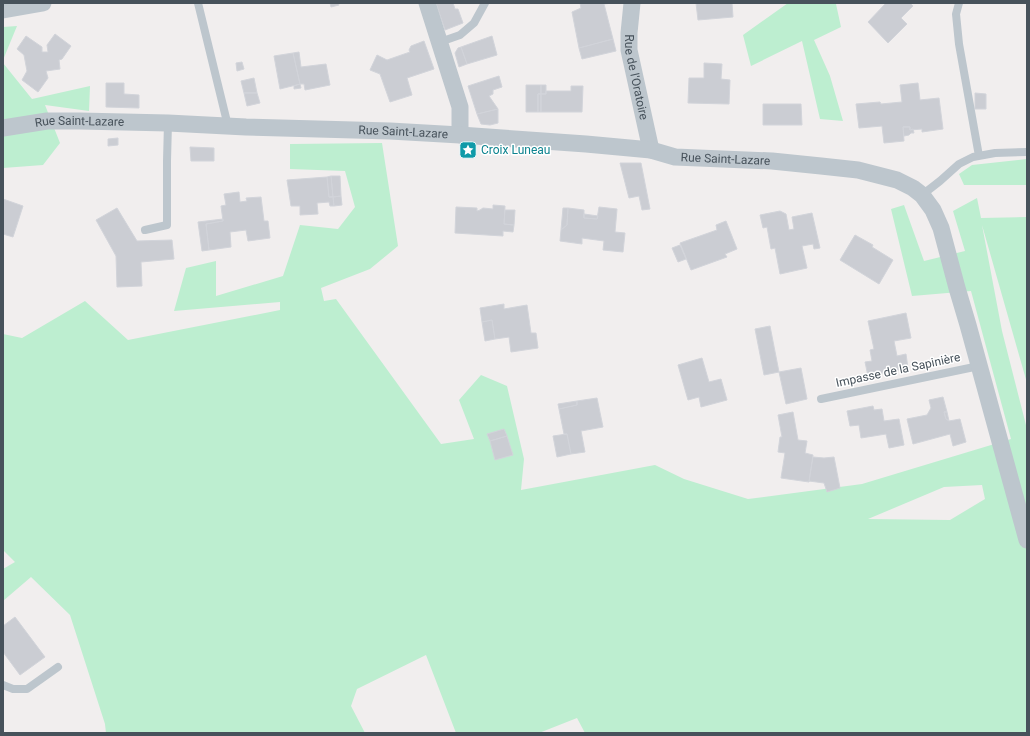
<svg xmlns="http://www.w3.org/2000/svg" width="1030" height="736" viewBox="0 0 1030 736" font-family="Roboto,sans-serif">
<rect width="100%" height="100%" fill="#f1eeee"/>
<path fill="#bdeed0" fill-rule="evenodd" d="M788,3l48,1 5,23 -27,13 16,36 13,45 -23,-2 -18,-78 -51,25 -8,-31z
M17,26l-14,34v-33z
M3,63l29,36 58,-13 -1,25 -44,-6 15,38 -17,22 -40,3z
M382,143l16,103 -28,23 -49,19 3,13 12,-2 105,145 33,-5 -15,-39 22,-25 26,11 17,73 -3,31 134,-25 29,14 64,20 114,-15 149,-45 -40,-148 -59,5 -21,-87 13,-4 20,56 41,-10 -12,-40 24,-13 4,20 46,-1v166l-45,-158 20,106 25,98v304h-442l-8,-15 -38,15h-83l-30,-78 -69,34 -6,17 14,27h-259l-1,-9 -35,-109 -39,-38 -28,24v-32l12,-7 -12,-12v-216l19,4 63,-37 43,39 152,-30v-8l-106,9 12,-43 30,-7v35l67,-20 17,-51 38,4 17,-22 -10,-36 -55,-2v-25zM982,485l3,14 -35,21 -82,-1 76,-32z
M1027,159v26h-63l-5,-11 13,-9z"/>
<path fill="#cbcdd3" stroke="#d2d4da" d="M330,3h8l1,2 -8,2z
M436,3h17l2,6h3l5,14 -18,7z
M580,3h33l-9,1 9,35 -34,9 -7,-36 9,-4z
M696,3h36l1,14 -35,3z
M886,3h24l3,3 -12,12 6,6 -19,19 -20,-21z
M55,34l16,12 -9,13 -3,1 1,9 -14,2 2,7 -10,14 -16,-12 5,-9 -3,-16 -7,-6 9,-13 16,11v5h6l-1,-7z
M492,36l5,19 -30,9 -6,-17z
M613,39l3,12 -34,8 -3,-11z
M424,41l10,28 -27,9 5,17 -22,7 -10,-28 -10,-4 7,-15 10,5 23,-8 -1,-2 2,-4z
M461,47l6,17 -8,3 -4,-14 3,-5z
M299,52l2,15 25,-3 4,21 -25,5 -1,-6h-4l-7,-31z
M293,53l7,31 -20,5 -6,-33z
M242,62l2,7 -7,2 -1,-8z
M704,63l18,1 -1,15 9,1 -1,24 -41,-1 1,-25h15z
M499,76l3,11 -9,3v4l-4,2 9,13 -21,5 -9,-28z
M254,78l3,15h-13l-3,-12z
M106,83h18v11l15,1v13l-33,-1z
M918,83l2,17 19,-2 4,31 -21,3v-3l-12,1v-3h-7l1,14 -20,2 -2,-17 -23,2 -3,-24 24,-2 1,2 21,-2 -2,-17z
M300,84l1,4 -7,1v-3z
M526,85h15v9h-3v18h-12z
M541,85h5v9h-5z
M571,86h12l-1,26h-41v-18h5v-3h25z
M244,93h13l3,10 -13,3z
M975,93l11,1v15h-11z
M538,94h3v18h-3z
M763,104h38l1,21h-39z
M498,109v14l-8,2 -9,-1 -4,-10z
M903,127h7v3l3,-1 1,4h-3l-2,2 -5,1z
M118,138v7l-10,1v-7z
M190,147l24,1v13h-23z
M620,163h21l9,46 -8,1 -3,-14 -10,2z
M331,176h9l1,20 -8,1z
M331,176l2,21h-4l-2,-20z
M327,177l2,20h4l1,9h-4l-1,-4 -12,1 1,11 -18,1v-9h-9l-4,-26z
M239,192l1,10 7,-1 -1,-3 15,-1 3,24h4l2,17 -22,3 -2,-11 -16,2 1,15 -22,3 -3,-26 17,-3 -2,-15 5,-1 -2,-11z
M341,196l1,9 -8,1 -1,-9z
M3,199l20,7 -10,31 -10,-3z
M493,205l12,1 -1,18 10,1 -1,7 -10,-1v5l-48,-3 1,-26 21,1v3l3,-1 3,-2 10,1z
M599,207l18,2 -2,23 10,1 -2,19 -20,-2 1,-9 -22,-3v6l-22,-3 1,-11 6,-5 1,-17 16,2v8l13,1z
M117,208l20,33 35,-1 2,19 -33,3 1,24 -25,1 -1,-31 -20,-36z
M563,208h5l-1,17 -6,5z
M505,210h10l-1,15 -10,-1z
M780,211l6,3 3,16 5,-1 -2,-12 20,-4 8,35 -6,1 -1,-5 -11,2 5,22 -27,6 -5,-26 -4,1 -4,-22 -4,1 -3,-13z
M584,214l14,2 -1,3 -13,-1z
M223,219v2l-17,3 3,26 -7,1 -4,-29z
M726,221l11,28 -12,5 2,3 -36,13 -11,-27 37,-13 -1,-5z
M855,235l18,10 -1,2 21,13 -14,24 -39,-24z
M680,245l6,14 -8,3 -6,-14z
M504,304v5l23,-4 4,28h5l2,15 -27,4 -2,-15 -14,2 -3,-19 -10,2 -2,-14z
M906,313l5,25 -17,3 3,15 9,-2 2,14 -40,8 -3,-14 7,-1 -2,-11 4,-1 -6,-28z
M492,320l3,19 -10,2 -3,-19z
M770,326l9,46 -15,3 -9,-46z
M702,358l7,24 12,-3 6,21 -26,7 -2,-10 -11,3 -10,-35z
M801,368l6,31 -21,5 -7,-32z
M943,397l4,15h-3l2,7 3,2 11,-2 6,23 -13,4 -3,-12 -37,10 -6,-25 20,-4 4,-7 -2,-8z
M597,398l6,29 -22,4 4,21 -14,2 -4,-20h-3l-5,-25 18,-4v-4z
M577,401v4l-18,4 -1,-5z
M873,406l1,4 8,-1 2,12 15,-2 5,26 -15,3 -3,-14 -25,4 -2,-13 -9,1 -3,-15z
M793,412l5,28 9,1 -2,12 8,2 -4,27 -28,-4 4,-25 -7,-1 2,-15h2l-4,-22z
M944,412h3l2,9 -3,-2z
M504,429l3,7 -17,5 -3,-7z
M567,434l4,20 -14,3 -4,-21z
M507,436l6,19 -18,5 -5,-19z
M813,457l11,1 10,-1 6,31 -13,4 -3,-9 -15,-2z
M15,617l30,40 -25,18 -17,-23v-26z"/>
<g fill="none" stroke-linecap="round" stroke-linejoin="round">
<path stroke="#bdc6cd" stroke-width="8" d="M198,3l30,123
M959,3l-3,11 3,30 20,112
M440,42l20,-7 14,-12 11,-20
M922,195l18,-14 19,-17 14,-7 22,-4 32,-1
M145,230l22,-5v-64l1,-38
M821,399l158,-33
M3,685l10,4h14l31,-22"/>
<g stroke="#bdc6cd" stroke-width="17">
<path d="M427,3l33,104v28"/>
<path id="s1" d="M632,3l-3,30v17l22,100"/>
<path d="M3,10l40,-7"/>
<path id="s2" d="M3,128l44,-7h33l88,2 78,4 144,4 70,4 126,9 65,6 24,7 97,4 49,5 37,4 39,10 16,8 9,7 11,15 8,18 16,60 11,37 59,215"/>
</g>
</g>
<defs>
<symbol id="sight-square" viewBox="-11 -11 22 22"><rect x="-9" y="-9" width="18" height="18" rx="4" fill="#0f9aa8" stroke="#fff"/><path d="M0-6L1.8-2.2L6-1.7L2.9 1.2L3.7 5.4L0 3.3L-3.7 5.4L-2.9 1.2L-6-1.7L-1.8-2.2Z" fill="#fff"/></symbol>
</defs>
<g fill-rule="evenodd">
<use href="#sight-square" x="458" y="140" width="20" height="20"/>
</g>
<g text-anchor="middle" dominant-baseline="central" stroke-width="3" stroke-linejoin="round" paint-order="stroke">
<g font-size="12" fill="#47525b" stroke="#fff">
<text stroke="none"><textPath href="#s1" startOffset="75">Rue de l'Oratoire</textPath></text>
<text stroke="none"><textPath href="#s2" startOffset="77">Rue Saint-Lazare</textPath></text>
<text stroke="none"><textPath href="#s2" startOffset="401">Rue Saint-Lazare</textPath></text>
<text stroke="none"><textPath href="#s2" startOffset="725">Rue Saint-Lazare</textPath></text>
<text transform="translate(898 370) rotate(-12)">Impasse de la Sapinière</text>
</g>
<g font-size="12" fill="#0d838f" stroke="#fff" text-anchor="start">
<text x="481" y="150">Croix Luneau</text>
</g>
</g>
<rect width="1030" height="736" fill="none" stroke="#47525b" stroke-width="8"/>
</svg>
